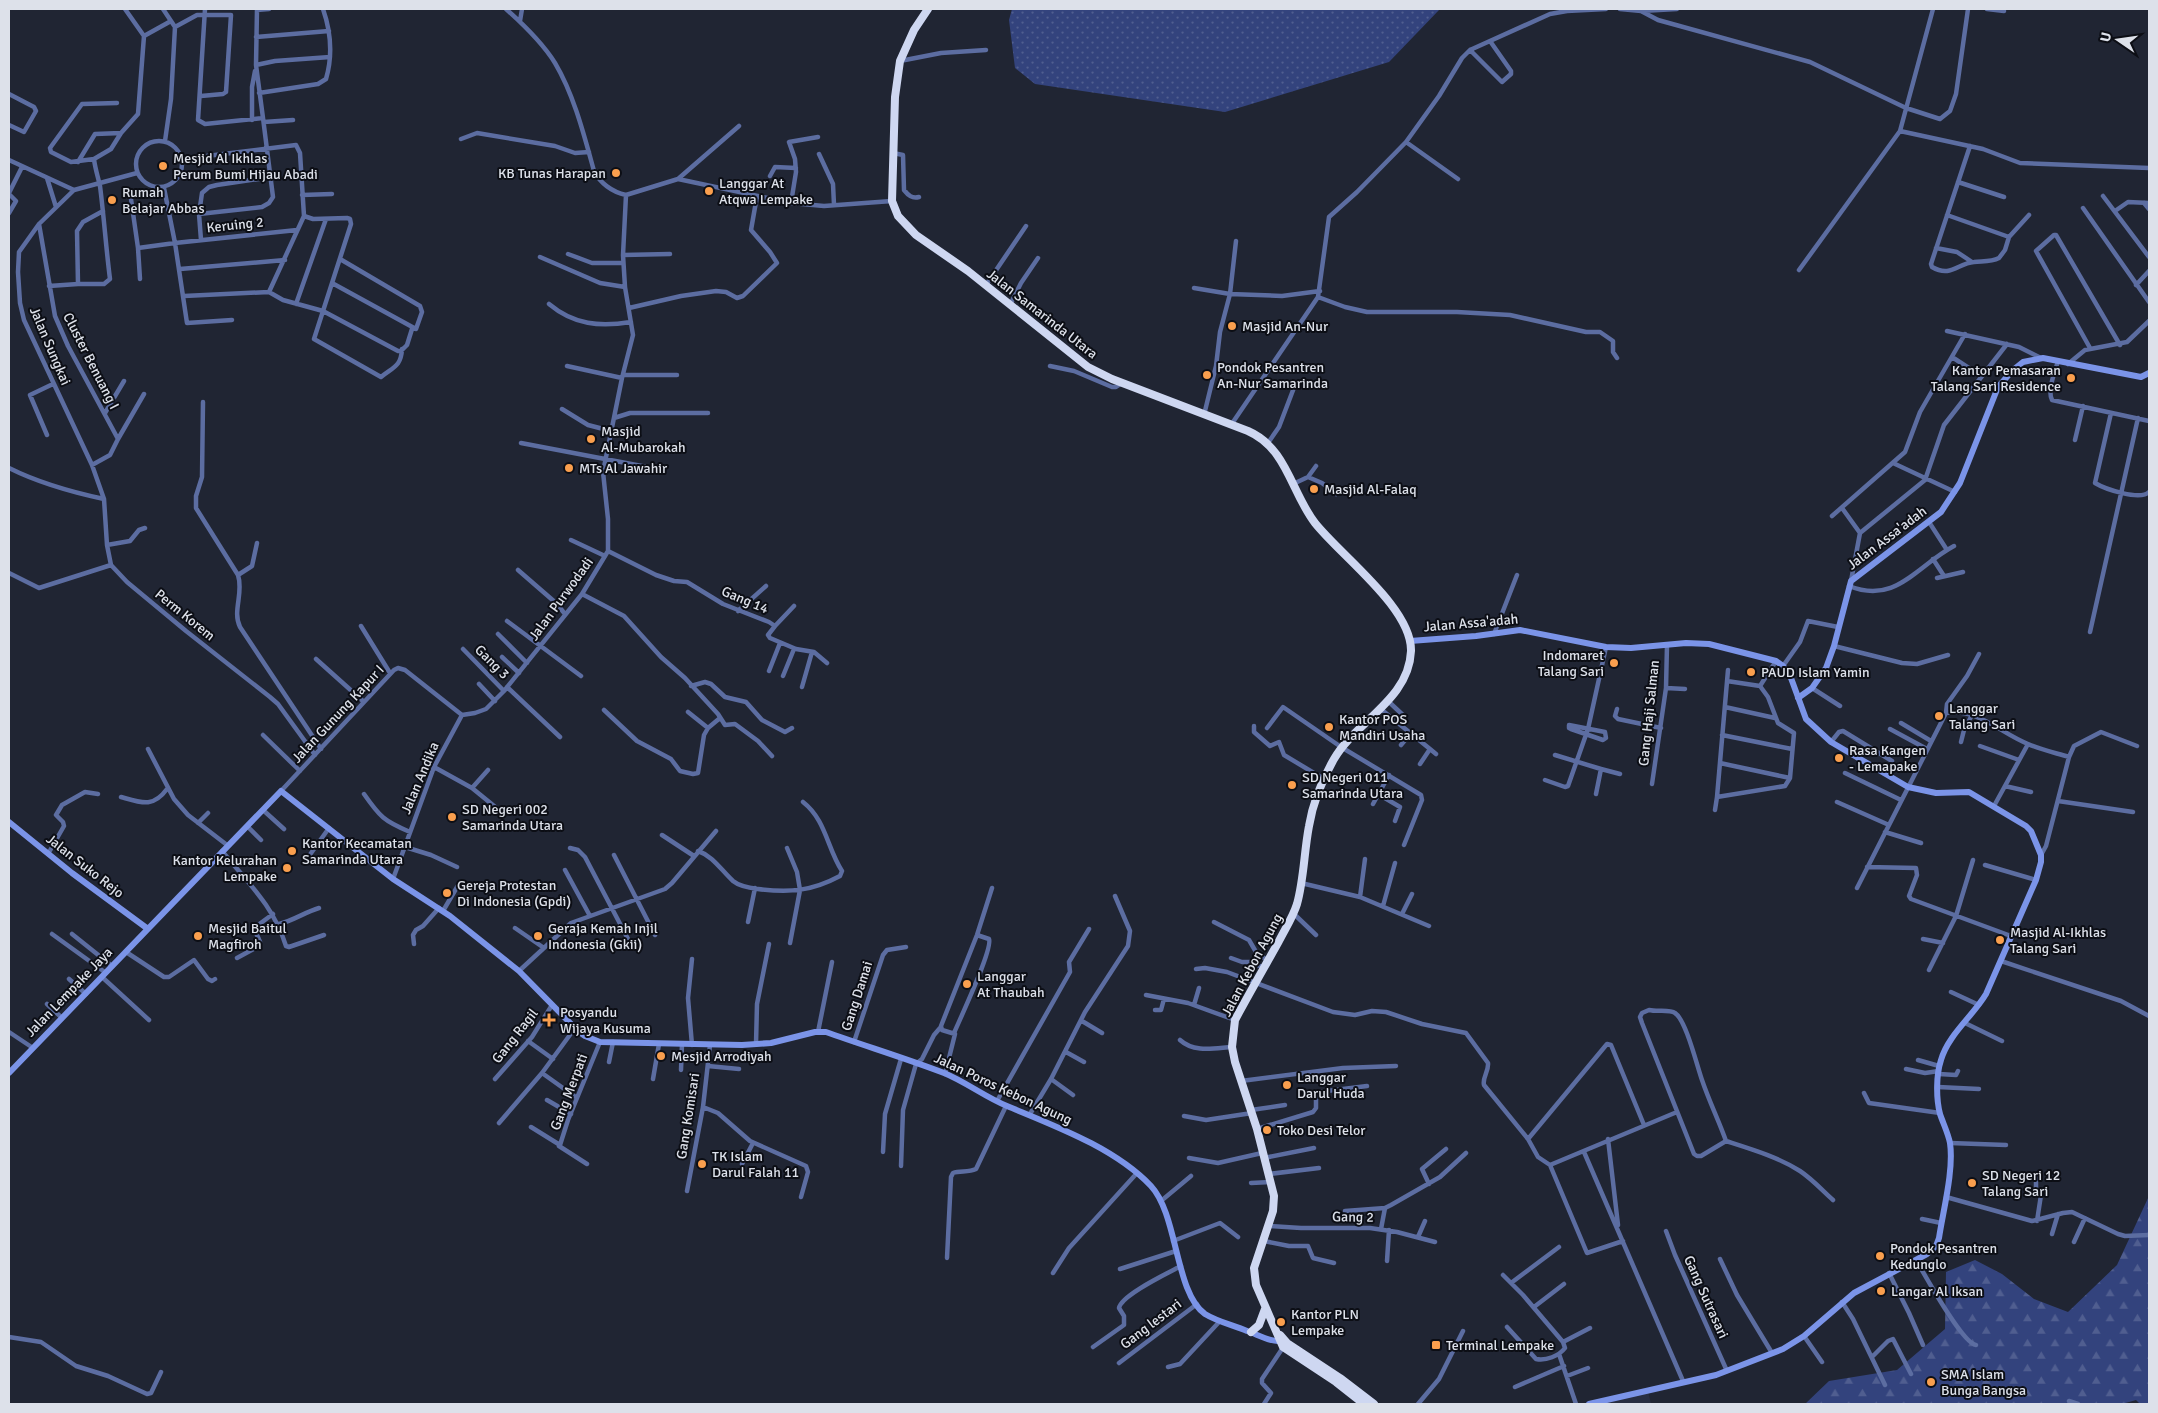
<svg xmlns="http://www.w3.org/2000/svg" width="2158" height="1413" viewBox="0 0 2158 1413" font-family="Signika,sans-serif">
<defs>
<pattern id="grass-dots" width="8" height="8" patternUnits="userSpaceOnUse" patternTransform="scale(1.25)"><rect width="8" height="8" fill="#33437d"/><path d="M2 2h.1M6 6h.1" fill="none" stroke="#505e90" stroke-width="1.8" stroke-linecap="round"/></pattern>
<pattern id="forest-firs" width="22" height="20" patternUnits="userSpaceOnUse" patternTransform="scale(1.25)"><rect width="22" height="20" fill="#33437d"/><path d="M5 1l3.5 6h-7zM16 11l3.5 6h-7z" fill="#505e90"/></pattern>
</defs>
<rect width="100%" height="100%" fill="#202533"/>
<path fill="#282e42" d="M1648,1391l3,13h-53z"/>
<path fill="url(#grass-dots)" d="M1012,9h428l-51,53 -164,50 -190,-28 -20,-16 -6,-48z"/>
<path fill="url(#forest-firs)" d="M2149,1196v208h-9l-4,-4 -14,4h-317l24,-23 68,-11 48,-41 1,-57 29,-12 27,14 32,25 34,13 49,-47z"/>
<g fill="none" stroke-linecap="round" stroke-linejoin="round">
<path stroke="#5c6da1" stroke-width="4.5" d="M163,9l12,18 -4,72 -6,42
M257,9l-1,56 7,53
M506,9c18,16 36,33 49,54 19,32 29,72 39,108 6,12 18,21 32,24l52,-16 113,24 33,3 68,-5
M1620,9l21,2 36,-2
M1987,9l17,2
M257,10l12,-1
M1641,11l17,9 152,42 96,46 34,11 10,-8 6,-17 12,-85
M520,21l2,-12
M175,27l22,-12h34l-5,77 -3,2 -22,2
M144,36l27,-15
M256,37l73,-6
M1470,50l32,32 9,-8v-3l-21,-30
M900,61l41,-8 45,-3
M256,65l19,-4 55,-4
M259,93l59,-9 8,-5c7,-24 5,-47 -3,-70
M9,94l25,13 2,4 -12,21 -15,-7
M252,120v-33l3,-16
M264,122l29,-2
M1900,131l83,18 37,14 129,5
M461,139l16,-6 78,13 20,7 14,-1
M136 164a23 23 0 1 1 46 0a23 23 0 1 1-46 0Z
M1406,142l52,37
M1970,146l-39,118 1,3c19,11 26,-4 42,-5 9,-1 17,0 25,-4l6,-8 4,-13 20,-22
M893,153l10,2 1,35c4,5 8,9 15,7
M819,154l14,30 1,21
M94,159l-23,3 -20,-10 -1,-4 32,-44 35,-1
M182,159l114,-14 4,8 4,63 9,3 34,-1 3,1 1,5 -37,115 67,38c12,-10 20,-10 21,-28
M9,160l65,30
M78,162l17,-28 26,-1
M137,173l-63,17 -35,34 -20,28 -1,20 2,31 4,17 68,145 12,34 3,46 4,20 16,17 59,49 84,66 8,7 37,51
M770,176l5,-9 21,1
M47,178l9,29
M678,179l61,-53
M1958,182l46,15
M9,193l13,-26
M9,194l7,7 -7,12
M302,195l30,-1
M2103,196l46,61
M131,199l7,49 37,-5 -11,-55
M791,203l5,-31 -1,-13 -6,-17 29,-5
M2144,203l5,6
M2083,208l66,94
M103,211l-20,11 -6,9 1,53h26l6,-5c-4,-31 -6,-62 -10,-93 -2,-9 -5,-18 -6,-27l17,-10 10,-16 17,-19 6,-78 -19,-27
M2115,211l13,-9 21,1
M199,214l63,-7 7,-4 4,-6 -10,-79 -58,6 -7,-4 7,-111
M1947,215l62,22
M39,224l16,92 13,30 50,93 -8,16 -18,10
M201,240l-2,-26 3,-21 7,-6 8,-2 55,-8
M138,248l2,31
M1936,248l21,4 15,10
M568,254l24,9h31
M623,255l47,-1
M540,257l60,26 25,4
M180,269l105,-9
M1799,270l101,-139 33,-122
M332,283l84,46 6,-17 -2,-6 -80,-47
M986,285l40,-59
M2136,285l13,-14
M49,286l29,-2
M1194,288l36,6 52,2 38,-5
M269,292l35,-76
M184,296l85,-4 14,8 40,11 75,40h3l6,-6 5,-16
M1318,297l27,10 22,5h90l53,3 76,17h14l13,9v11l4,6
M296,304l30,-85
M549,304c25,21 51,23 82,18
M1010,305l11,-22 17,-25
M629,308l52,-12 35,-5 10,1 11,6 6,-2 34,-33 -7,-11 -19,-22 6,-34
M232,320l-45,3 -12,-80 122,-13
M1947,331l72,16 22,11
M2090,348l-54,-97 18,-16h2l64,110
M1952,357l29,19
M2058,361c-3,11 -11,29 -6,39l97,21
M2068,364l17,-14 42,-8 22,-21
M567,366l55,12
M1050,366l24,5 38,16h4l6,-4
M623,375h54
M203,402l-1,75 -6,19v12l42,67c6,18 -6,36 2,52l81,122
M562,409l26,16 23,6
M105,413l19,-32
M2111,413l-16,70c10,6 45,18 54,9
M1204,415l12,-49 4,-34 10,-38 6,-53
M614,418l16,-5h78
M1231,425l87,-128 11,-80 28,-25 49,-50 33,-46 23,-38 8,-8 80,-36 17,-3 39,-2
M47,435l-17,-40 23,-11
M118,439l26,-45
M2075,440l8,-34
M521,443l126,24
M1268,443l11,-16 16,-42
M1893,463l62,29
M9,468c30,15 62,24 95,31
M1308,477l14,6 14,11
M1293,484l15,-7 8,-11
M1842,508l18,25
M1832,516l73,-64 15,-40 45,-78
M1929,522l18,28
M571,540l34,16
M107,545l23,-4 9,-11 6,-2
M608,551l48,24 18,6 13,1 36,22 46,18 6,4 -7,9 2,3 26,11 18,3 13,11
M1933,559l11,17
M518,570l38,33 9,11
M9,573l30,15 72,-23
M238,575l14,-9 5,-23
M1937,578l26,-6
M1851,581l9,-48 65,-53 19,-55 63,-81
M1849,586c47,19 67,-20 105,-40
M582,594l42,22 37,41 24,21 33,36 7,11 10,-1 23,17 14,15
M738,611l28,-25
M507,621l74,55
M361,626l29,47
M775,626l19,-20
M2090,632l48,-214
M498,634l29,29
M1494,634l23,-59
M1834,646l68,17 15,1 31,-9
M463,649l41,42
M502,657l17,16
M316,659l48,43
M1783,666l17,-24 8,-21 30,6
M769,671l11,-28
M783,676l11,-27
M1727,681l33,5 8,11 10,26 16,10 -4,45 -5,8 -68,11 11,-127
M479,684l16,17
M691,686l14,-4 6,2 14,13 21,5 16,18 23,12 7,-4
M1760,686l16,-25
M507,687l53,50
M802,687l10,-35
M1666,688l19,1
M1812,688l28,18
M1388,701l17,16
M1725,707l50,11
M1617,709l-2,7 3,3 43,9
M604,710l33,31 34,18 9,12 13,3 5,-1 6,-38 4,-7
M1382,710l48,39 -10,15
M688,712l20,16 12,-10
M1946,713l1,-9 20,-28 12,-22
M462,715l13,-2 11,-4 18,-18 78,-97 26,-43v-32l-5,-47 19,-94 11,-43 -8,-48 -2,-32 3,-60
M1901,723l30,18
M1569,725l36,7 1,6 -3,2 -32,-11 -2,-1z
M1254,726v6l16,14 9,-4 5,13 40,24
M1267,728l16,-21 58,40 80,48 1,5 -18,45
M1890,729l37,20
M263,735l37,36
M1722,735l70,14
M1831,742l8,-10 4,-1 49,30
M1961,742l3,-12 8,-15
M1401,745l10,-12
M1980,746l39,14
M148,749l26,50 14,16 39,30
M1430,749l6,5
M1555,755l46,14 -5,25
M1720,763l70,15
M434,767l38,21 27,22
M1601,769l19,5
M1845,773l56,27
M1545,780l20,7 3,-1 20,-57 18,-82
M1652,784l14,-96 1,-43
M2005,786l26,6
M472,788l16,-18
M281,791l113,-121 4,-2 7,2 57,45
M364,794c16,23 20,27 46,38
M1378,794l22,13 -5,14
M121,797c21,6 32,11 46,-8
M2058,801l75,11
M1837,802l52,23
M1373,804l16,-29
M1994,806l34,-62
M263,810l21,19
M1715,810l2,-13
M198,823l10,-10
M247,826l14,14
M1885,832l36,11
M662,835l32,21
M405,847l26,8 26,12
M570,848l8,2 7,7 43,82
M787,848l10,24 3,18 -10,53
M222,851c26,32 51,54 64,95l3,1 35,-12
M698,851c15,5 23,19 35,30 6,5 17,7 25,8 32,4 54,2 82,-13l2,-5c-15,-23 -16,-51 -39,-69
M48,854l16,-28 -1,-4 -7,-7 6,-10 23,-13 13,2
M614,855l41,80
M2041,855l5,-9 23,-89 5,-11 27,-14 36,14
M309,856l20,-28
M1985,865l51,15
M1867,867l49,1 1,7 -8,21 2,3 100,37
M565,870l25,46
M393,879l41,-112 28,-52
M1301,883l59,14 69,29
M1857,888l89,-175c32,-5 54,20 82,31 13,6 28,9 41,13
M1360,897l5,-38
M1383,906l12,-43
M443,911l17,-29
M1294,914l22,21
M1402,914l10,-20
M748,922l7,-34
M1214,922l35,18 7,12 12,9
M279,924c14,-3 26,-12 40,-16
M515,928l29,20
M52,934l54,39
M72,934l40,32
M1923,939l20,4
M414,944l-1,-9 3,-5 7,-4 16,-18
M126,952l38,25h5l25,-17 14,19 4,2 3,-2
M237,958l22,-12 1,-4 -6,-14 19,-14
M1231,958l11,4h9l13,6
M2001,961l120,40 28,15
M1196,969l9,-1 22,4 106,40 22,3 17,-4 14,1 36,12 44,9 22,30c1,8 -6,15 -4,22l44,54
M1929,970l27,-54 17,-56
M519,971l52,-48 94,-34 7,-6 44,-52
M102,977l47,43
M69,979l17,15
M1951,992l28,13
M1146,995l42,8 47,17
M47,1004l15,14
M1194,1005l5,-17
M1155,1010h6l3,-11
M1649,1010c8,2 21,-1 26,3 11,7 22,53 27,67 7,21 17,41 24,61l-25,15h-4l-3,-2 -52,-131 -2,-6 2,-4z
M1082,1021l20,12
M1965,1023l37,18
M9,1032l24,16
M818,1032l14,-70
M954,1033c6,-14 39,-84 35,-94l-12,-4
M1180,1040c14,13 35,8 52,7
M528,1041l25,18
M854,1042l29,-87 4,-5 19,-3
M756,1044l1,-40 12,-60
M692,1045l-4,-47 4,-39
M1066,1052l18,10
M1918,1060l21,6
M609,1062l4,-20
M708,1066l31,3
M1906,1069l19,4 14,-2
M681,1070l1,-26
M542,1073l35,25
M945,1074l10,-40 -13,-4 -1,-4 36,-91 15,-47
M1939,1074l17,1 2,-4
M495,1079l37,-42 20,-32
M653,1079l6,-35
M1051,1079l22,16
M1241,1081l102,-13 53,-2
M1938,1087l41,2
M1864,1093l5,10 71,10
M547,1100l24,14
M997,1101l73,-129 -1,-10 20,-33
M703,1107l15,6 32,28 56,25 2,6 -7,25
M1251,1110l34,-5
M1030,1114l21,-35 34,-67 43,-66 2,-15 -15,-35
M1184,1116l22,4 46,-7
M499,1123l43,-50 33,-45
M1644,1125l-33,-80 -4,-1 -79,95 10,18 12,8 127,-53
M531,1127l29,18 8,-25 32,-78
M1257,1129l56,-17 3,-4v-12l3,-4 48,-6
M1608,1139l10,86
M1726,1141c25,8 52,16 74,30 12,8 22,19 33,29
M1950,1143l56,2
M559,1146l28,18
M883,1152l2,-38 16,-55
M1584,1152l99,229
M1189,1158l29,5 44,-10
M1264,1158l50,-10
M742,1164l11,-21
M1550,1165l37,88 36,-12
M901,1166l2,-56 13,-46 6,-5 12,-24 6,-7
M1269,1174l50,-6
M2036,1176v15l5,4 -4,26
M1251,1183l20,-1
M1429,1184l-7,-15 24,-20
M687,1191l16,-84 7,-62
M1946,1197l86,24 31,-8 9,-1 46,22 7,2 24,-1
M1161,1201l30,-25
M1345,1211l40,-3 6,-3 49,-28 26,-24
M1922,1219l19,4
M1269,1226l32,2h69l27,4 38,10
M1381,1229l4,-21
M1666,1231l9,24 52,116
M2052,1234l6,-20
M1418,1237l7,-16
M1173,1241l47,-18 18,14
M1264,1241l25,5h19l5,12 21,5
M2074,1242l11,-24
M947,1258l4,-81 2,-4c7,-3 15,0 23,-4l30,-63
M1720,1259l17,36 35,58
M1916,1260c9,15 46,83 60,85
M1387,1261l2,-31
M1120,1269l56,-18
M1053,1273l16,-25 68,-75
M1889,1273l20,40 14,32
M1503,1275l20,20 40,47 2,6c-6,8 -19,13 -29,11l-29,-32
M1511,1283l48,-36
M1842,1302l11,17 32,66
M1534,1307l30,-23
M1804,1336l18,26
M9,1337l32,5 35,24 32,10 39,18 4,-1 10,-21
M1563,1342l27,-14
M1093,1347l31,-22v-9l-5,-8c2,-13 49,-35 62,-42
M1559,1354l17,50
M1872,1357l16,-16 5,-2 18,35
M1119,1363l78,-59
M1168,1367l12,-3 40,-43
M1567,1376l21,-8
M1515,1387l49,-21
M2069,1401l9,3
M1264,1404l7,-11 -9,-10v-4l22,-33
M1418,1404l21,-25 24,-48"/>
<path stroke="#7b94e8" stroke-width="6" d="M1410,641l66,-5 44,-6 86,17 25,1 55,-5 23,1 67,17 7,5 8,12 15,41 25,23 77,45 28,6 33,-1 57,34 5,5 10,24v7l-5,18 -50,114c-13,22 -38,41 -45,66 -5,15 -5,38 -1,54 3,9 8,19 10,29 4,27 -7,68 -11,95l-3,8 -9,8 -73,39 -50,43 -21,13 -67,26 -127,29
M1798,698l14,-10 14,-20 8,-22 17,-65 90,-69 19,-29 38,-96 15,-17 10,-8 20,-4 98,19 8,-4
M9,822l63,51 76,56
M9,1073l272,-282 112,88 57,37 69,55 59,60 7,5 15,6 142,3 29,-2 44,-11h11c39,14 79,26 118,41 22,9 41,24 63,33 48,20 108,42 144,80 27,29 24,107 54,128 13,8 28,11 42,17 10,3 26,13 36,9"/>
<path stroke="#ced7f1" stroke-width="8" d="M928,9l-14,21 -14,31 -5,36 -3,104 6,15 18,19 52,36 120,96 24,12 136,52c39,17 43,61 67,92 26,33 97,85 96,128 -2,49 -55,70 -77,108 -12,21 -21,43 -25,67 -5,26 -5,53 -12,78 -4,13 -12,25 -18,37 -15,27 -30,53 -44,79l-3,27 3,15 22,67 17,67 -1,15 -19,57 2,17 27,62 53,35 28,22
M1251,1332l8,-7 6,-16
M1280,1335l7,8 53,35 34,26"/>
</g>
<g fill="#fa9f4e" stroke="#0c0e15" stroke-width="2">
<circle cx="163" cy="166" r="5"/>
<circle cx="616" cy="173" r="5"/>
<circle cx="709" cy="191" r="5"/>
<circle cx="112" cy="200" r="5"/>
<circle cx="1232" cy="326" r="5"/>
<circle cx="1207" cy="375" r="5"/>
<circle cx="2071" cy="378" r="5"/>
<circle cx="591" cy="439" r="5"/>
<circle cx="569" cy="468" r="5"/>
<circle cx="1314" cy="489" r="5"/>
<circle cx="1614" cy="663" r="5"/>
<circle cx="1751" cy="672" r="5"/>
<circle cx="1939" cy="716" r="5"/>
<circle cx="1329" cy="727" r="5"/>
<circle cx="1839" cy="758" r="5"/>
<circle cx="1292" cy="785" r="5"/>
<circle cx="452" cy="817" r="5"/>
<circle cx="292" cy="851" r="5"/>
<circle cx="287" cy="868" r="5"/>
<circle cx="447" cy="893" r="5"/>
<circle cx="198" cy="936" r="5"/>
<circle cx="538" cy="936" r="5"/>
<circle cx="2000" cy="940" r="5"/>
<circle cx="967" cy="984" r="5"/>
<path d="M546.5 1012.5h5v5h5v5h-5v5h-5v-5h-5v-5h5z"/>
<circle cx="661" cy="1056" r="5"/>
<circle cx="1287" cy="1085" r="5"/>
<circle cx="1267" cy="1130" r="5"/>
<circle cx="702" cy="1164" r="5"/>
<circle cx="1972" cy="1183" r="5"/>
<circle cx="1880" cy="1256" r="5"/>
<circle cx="1881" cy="1291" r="5"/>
<circle cx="1281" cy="1322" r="5"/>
<rect x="1431" y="1340" width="10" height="10" rx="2.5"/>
<circle cx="1931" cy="1382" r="5"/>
</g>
<g text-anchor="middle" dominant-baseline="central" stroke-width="4" stroke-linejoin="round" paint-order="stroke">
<g font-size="14" fill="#dde1ea" stroke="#0c0e15" text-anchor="start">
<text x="173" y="158">Mesjid Al Ikhlas<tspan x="173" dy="16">Perum Bumi Hijau Abadi</tspan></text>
<text x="606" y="173" text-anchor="end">KB Tunas Harapan</text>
<text x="719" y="183">Langgar At<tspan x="719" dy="16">Atqwa Lempake</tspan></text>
<text x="122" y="192">Rumah<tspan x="122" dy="16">Belajar Abbas</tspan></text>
<text x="1242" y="326">Masjid An-Nur</text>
<text x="1217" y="367">Pondok Pesantren<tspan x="1217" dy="16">An-Nur Samarinda</tspan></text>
<text x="2061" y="370" text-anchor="end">Kantor Pemasaran<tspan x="2061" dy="16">Talang Sari Residence</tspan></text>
<text x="601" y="431">Masjid<tspan x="601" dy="16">Al-Mubarokah</tspan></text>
<text x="579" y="468">MTs Al Jawahir</text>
<text x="1324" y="489">Masjid Al-Falaq</text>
<text x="1604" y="655" text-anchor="end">Indomaret<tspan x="1604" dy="16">Talang Sari</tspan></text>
<text x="1761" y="672">PAUD Islam Yamin</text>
<text x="1949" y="708">Langgar<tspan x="1949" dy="16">Talang Sari</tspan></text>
<text x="1339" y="719">Kantor POS<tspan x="1339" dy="16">Mandiri Usaha</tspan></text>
<text x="1849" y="750">Rasa Kangen<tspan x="1849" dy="16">- Lemapake</tspan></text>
<text x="1302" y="777">SD Negeri 011<tspan x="1302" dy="16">Samarinda Utara</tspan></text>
<text x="462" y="809">SD Negeri 002<tspan x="462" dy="16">Samarinda Utara</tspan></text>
<text x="302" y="843">Kantor Kecamatan<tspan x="302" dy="16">Samarinda Utara</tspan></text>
<text x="277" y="860" text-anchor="end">Kantor Kelurahan<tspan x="277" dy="16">Lempake</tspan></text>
<text x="457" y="885">Gereja Protestan<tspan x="457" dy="16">Di Indonesia (Gpdi)</tspan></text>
<text x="208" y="928">Mesjid Baitul<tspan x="208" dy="16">Magfiroh</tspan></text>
<text x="548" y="928">Geraja Kemah Injil<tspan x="548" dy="16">Indonesia (Gkii)</tspan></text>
<text x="2010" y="932">Masjid Al-Ikhlas<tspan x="2010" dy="16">Talang Sari</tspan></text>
<text x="977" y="976">Langgar<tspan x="977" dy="16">At Thaubah</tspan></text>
<text x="560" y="1012">Posyandu<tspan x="560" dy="16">Wijaya Kusuma</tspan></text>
<text x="671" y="1056">Mesjid Arrodiyah</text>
<text x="1297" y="1077">Langgar<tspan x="1297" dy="16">Darul Huda</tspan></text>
<text x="1277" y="1130">Toko Desi Telor</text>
<text x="712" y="1156">TK Islam<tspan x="712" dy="16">Darul Falah 11</tspan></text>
<text x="1982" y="1175">SD Negeri 12<tspan x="1982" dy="16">Talang Sari</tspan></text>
<text x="1890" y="1248">Pondok Pesantren<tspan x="1890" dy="16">Kedunglo</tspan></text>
<text x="1891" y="1291">Langar Al Iksan</text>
<text x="1291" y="1314">Kantor PLN<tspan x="1291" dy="16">Lempake</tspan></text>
<text x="1446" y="1345">Terminal Lempake</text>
<text x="1941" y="1374">SMA Islam<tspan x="1941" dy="16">Bunga Bangsa</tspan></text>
</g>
<g font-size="14" fill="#dde1ea" stroke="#0c0e15">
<text transform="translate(235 225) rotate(-6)">Keruing 2</text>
<text transform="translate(1042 314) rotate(38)">Jalan Samarinda Utara</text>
<text transform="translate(50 346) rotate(67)">Jalan Sungkai</text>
<text transform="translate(91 361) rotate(63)">Cluster Benuang I</text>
<text transform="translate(1887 538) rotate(-37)">Jalan Assa'adah</text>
<text transform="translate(561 599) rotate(-54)">Jalan Purwodadi</text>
<text transform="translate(745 600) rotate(23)">Gang 14</text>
<text transform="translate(185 615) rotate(39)">Perm Korem</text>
<text transform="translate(1471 623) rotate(-5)">Jalan Assa'adah</text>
<text transform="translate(492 662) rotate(45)">Gang 3</text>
<text transform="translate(1649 713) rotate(-84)">Gang Haji Salman</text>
<text transform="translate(338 714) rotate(-47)">Jalan Gunung Kapur I</text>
<text transform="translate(420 778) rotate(-67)">Jalan Andika</text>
<text transform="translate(85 866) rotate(38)">Jalan Suko Rejo</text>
<text transform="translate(1252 965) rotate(-62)">Jalan Kebon Agung</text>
<text transform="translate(69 992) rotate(-46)">Jalan Lempake Jaya</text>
<text transform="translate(857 996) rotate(-72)">Gang Damai</text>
<text transform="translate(515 1036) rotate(-52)">Gang Ragil</text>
<text transform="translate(1003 1089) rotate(25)">Jalan Poros Kebon Agung</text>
<text transform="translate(569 1092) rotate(-69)">Gang Merpati</text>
<text transform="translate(688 1116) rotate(-81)">Gang Komisari</text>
<text transform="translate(1353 1217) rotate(1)">Gang 2</text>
<text transform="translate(1706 1297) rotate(66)">Gang Sutrasari</text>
<text transform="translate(1151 1324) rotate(-37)">Gang lestari</text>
</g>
</g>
<rect width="2158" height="1413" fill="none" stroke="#dde1ea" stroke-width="20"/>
<g transform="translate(2118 40) rotate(283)" stroke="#0c0e15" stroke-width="4" paint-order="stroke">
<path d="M0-4L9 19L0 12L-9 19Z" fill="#dde1ea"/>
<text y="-8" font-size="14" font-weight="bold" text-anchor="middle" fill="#dde1ea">U</text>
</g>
</svg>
